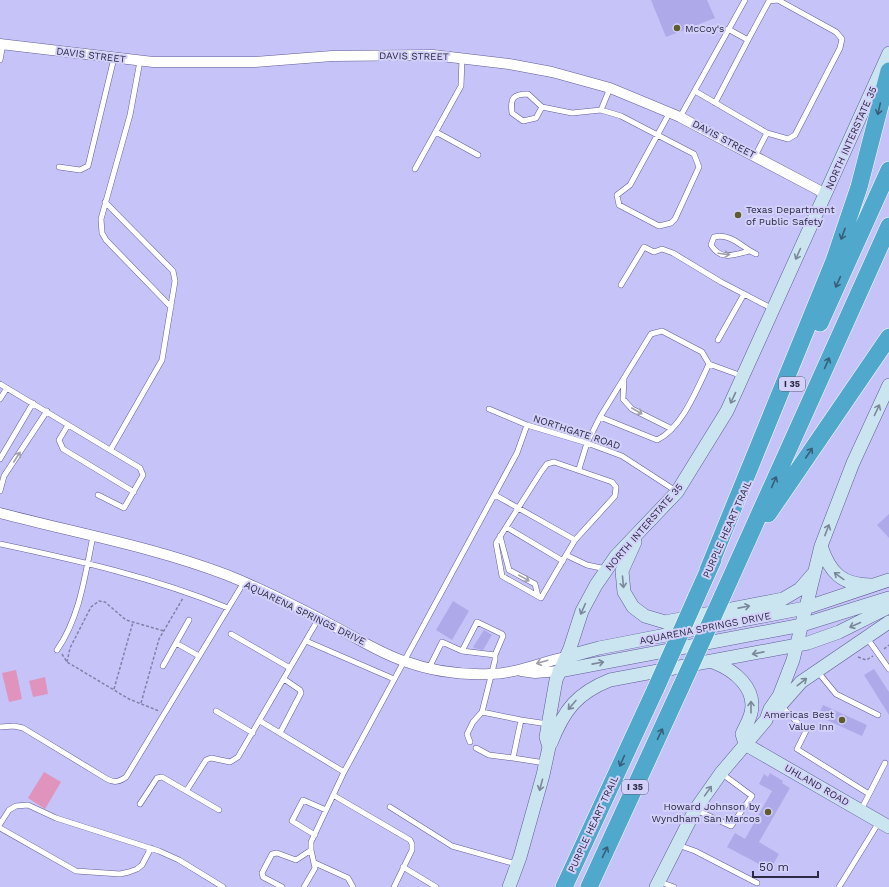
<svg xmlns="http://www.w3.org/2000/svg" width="889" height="887" viewBox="0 0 889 887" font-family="'Work Sans',sans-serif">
<rect width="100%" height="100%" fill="#c5c3f7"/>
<path fill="#e094bd" d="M16,670l6,29 -13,3 -7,-29z
M45,677l3,17 -15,3 -4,-16z
M44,772l17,10 -16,27 -17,-11z"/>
<path fill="#aeaaea" d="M651,0h56l8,18 -49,19z
M889,514v24l-12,-13z
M453,601l16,10 -17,29 -16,-10z
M484,630l8,5 -9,15 -6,-1 -4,-2z
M874,669l15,23v23l-25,-40z
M823,705l44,20 -5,11 -44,-20z
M770,773l13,8 -1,2 8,5 -31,54 20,12 -9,16 -43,-23 8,-14 10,6 27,-48 -13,-7 5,-10 4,3z"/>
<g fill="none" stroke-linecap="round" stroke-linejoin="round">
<defs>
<path id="lane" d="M728,29l20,11 21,-39 9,-1 58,32 6,7 -2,9 -45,87 -7,4 -21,-6 -12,23
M0,60l3,-16
M140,61l-10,54 -29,104 1,14 4,7 65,67
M610,88l-9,22 20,6 73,38 5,13 -24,52 -4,4 -12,3 -40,-21 -2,-10 13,-10 40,-73
M695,91l72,42
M715,103l33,-63
M542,107l-6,11 -13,3 -11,-8c-2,-15 1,-19 16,-19l14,13 30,6 29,-3
M680,117l65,-117
M436,132l42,23
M59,167l21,3 8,-4 26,-108
M415,169l46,-83 1,-28
M105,202l68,69 2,10 -13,79 -51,89
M749,251c-16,4 -28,10 -38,-6l3,-8c18,-4 28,11 42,17
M621,285l23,-38 10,5 8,-3 11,4 48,29 52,27
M718,340l26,-46
M709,364l-7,-12 -40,-21 -11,3 -51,83 57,23c25,-12 40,-51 52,-76l33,12
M624,379l-1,20 9,10 40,20
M0,384l140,84 3,7 -19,33 -26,-13
M0,399l7,-11
M489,409l38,16 60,18 35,13 54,35
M68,425l-9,15 4,9 71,43
M0,459l33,-56
M579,469l8,-26 13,-26
M0,491l4,-15 43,-65
M495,495l80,45
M506,527l57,34
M500,536l9,34 26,14 3,12
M0,544c80,17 152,33 228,64
M566,555l-25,43 -39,-22 -6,-33 45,-71 6,-8 7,-2 58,20 4,5 -1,9 -40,44 -9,15 21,10 19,4
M231,634l59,34
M867,638l22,31
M306,641l88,38
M176,643l23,13
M57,650c23,-33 28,-75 36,-114
M462,651l33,4
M163,666l26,-46
M429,668l13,-26 20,9 15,-29 25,12 1,2 -8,19v5l-13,52
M818,672l18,22 42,21
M781,706l25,25 -9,18 72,45
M216,711l37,22
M260,721l84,51
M0,727l14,-1 9,2 84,51c7,4 12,3 19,-2l118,-195
M280,733l21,-40 -1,-3 -16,-11
M470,742l-3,-8 6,-12 9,-10 39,8
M476,748l13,7 24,3
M545,763l-32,-5 8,-38 27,4
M187,790l19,-30 5,-2 19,4 8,-5 81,-139
M333,795l77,45 2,4v6l-18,37
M140,804l17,-26 5,-1 57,33
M390,807l62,39 64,18
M696,810l35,16 21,-30 -31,-23
M861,810l24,-47
M0,824l9,-14 7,-4 12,-1 28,13 103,33 20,9 44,27
M0,828l76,43 44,3 9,-2 8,-3 5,-4 9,-17
M315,835l-23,-14 11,-21 23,10
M678,845l17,6 62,32
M315,863l33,15 5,9
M403,867l33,20
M660,882l14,5
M282,887l-19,-10 -1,-4 10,-19 5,-1 19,7 15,-10
M304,887l11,-19 -4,-18v-8l33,-70 173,-319 10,-28
M839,887l40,-65"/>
<path id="street" d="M0,44l153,18h102l77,-6 101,-1 76,9 43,8 58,16 70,29 146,77
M0,513c76,20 154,34 227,62 40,16 77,35 114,55 21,11 41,24 63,31 27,10 58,14 86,13 26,0 51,-12 76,-17
M521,671l14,2 24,-2"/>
<path id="secondary" d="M635,542l-13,29 2,21 9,15 12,9 20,6 118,-23 17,-10 13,-15
M821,546c9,27 21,39 50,39
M566,657l33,-9 206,-40 84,-28
M713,662c21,8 44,26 38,51 -2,8 -6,14 -9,21l3,10
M559,671l243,-46 87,-27
M778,708l23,-26 88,-60
M551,743c13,-33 26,-50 59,-63l198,-37 31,-11 50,-25
M745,744l144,83
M509,887l11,-30 23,-82 6,-28 -3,-10 10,-57 14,-32 12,-37 14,-26 20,-29 61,-64 50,-81 162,-358
M656,887l39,-77 26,-37 45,-53 4,-11 9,-13 14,-36 28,-114 32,-83 36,-78"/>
<path id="highway" d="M820,323l69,-153
M768,514l121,-177
M708,570l126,-309 25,-74 30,-116
M722,597l167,-371
M696,598l17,-38
M564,887l92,-199
M589,887l92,-200"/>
</defs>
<use href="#lane" stroke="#625d97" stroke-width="6"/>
<use href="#street" stroke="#625d97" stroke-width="11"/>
<use href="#secondary" stroke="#625d97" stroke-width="14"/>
<use href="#highway" stroke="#fff" stroke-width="18"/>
<path stroke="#8280a8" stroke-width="1.5" stroke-dasharray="3 2" stroke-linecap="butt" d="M884,649l5,-4
M62,654l5,8 62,37 30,12
M858,657l8,3 7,-4
M67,662l3,-14 21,-41 8,-6 6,1 21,18 38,11
M114,689l19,-67
M141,703l18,-64 24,-41"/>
<use href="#lane" stroke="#fff" stroke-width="5"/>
<use href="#street" stroke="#fff" stroke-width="10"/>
<use href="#secondary" stroke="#cae5f0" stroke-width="13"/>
<use href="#highway" stroke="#50a9cc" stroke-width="17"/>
<defs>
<path id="highway-bridge" d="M681,687l41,-90
M656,688l40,-90"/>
</defs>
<use href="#highway-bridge" stroke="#fff" stroke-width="18" stroke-linecap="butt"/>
<use href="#highway-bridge" stroke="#50a9cc" stroke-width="17"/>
</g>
<defs><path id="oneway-shaft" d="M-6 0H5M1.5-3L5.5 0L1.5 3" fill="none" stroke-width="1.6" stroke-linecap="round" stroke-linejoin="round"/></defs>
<g stroke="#3a5d7a">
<use href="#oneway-shaft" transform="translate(879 109) rotate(103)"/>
<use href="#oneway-shaft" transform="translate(843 234) rotate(110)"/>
<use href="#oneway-shaft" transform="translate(838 282) rotate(114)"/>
<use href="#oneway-shaft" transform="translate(827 363) rotate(-66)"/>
<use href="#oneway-shaft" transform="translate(809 453) rotate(-56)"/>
<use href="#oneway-shaft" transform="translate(774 482) rotate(-66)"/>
<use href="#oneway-shaft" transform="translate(660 734) rotate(-65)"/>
<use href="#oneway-shaft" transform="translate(622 761) rotate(114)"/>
<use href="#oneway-shaft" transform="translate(605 852) rotate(-65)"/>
</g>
<g stroke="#a09fab">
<use href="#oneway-shaft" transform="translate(724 254) rotate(7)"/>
<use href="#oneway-shaft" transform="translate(637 411) rotate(30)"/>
<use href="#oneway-shaft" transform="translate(17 457) rotate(-57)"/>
<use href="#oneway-shaft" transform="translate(524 578) rotate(29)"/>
<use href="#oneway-shaft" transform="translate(542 662) rotate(164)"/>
</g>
<g stroke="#7b889a">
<use href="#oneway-shaft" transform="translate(798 254) rotate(114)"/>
<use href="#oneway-shaft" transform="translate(733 398) rotate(115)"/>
<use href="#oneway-shaft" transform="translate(877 410) rotate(-65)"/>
<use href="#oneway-shaft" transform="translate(827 530) rotate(-69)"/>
<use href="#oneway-shaft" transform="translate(839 576) rotate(-144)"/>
<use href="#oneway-shaft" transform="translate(623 582) rotate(85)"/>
<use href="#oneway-shaft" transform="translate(744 607) rotate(-11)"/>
<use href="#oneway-shaft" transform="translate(583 609) rotate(114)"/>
<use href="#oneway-shaft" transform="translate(855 625) rotate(156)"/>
<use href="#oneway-shaft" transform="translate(758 653) rotate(169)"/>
<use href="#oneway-shaft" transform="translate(598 663) rotate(-11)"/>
<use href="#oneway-shaft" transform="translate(802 682) rotate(-38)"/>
<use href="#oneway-shaft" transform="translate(572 705) rotate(131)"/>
<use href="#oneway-shaft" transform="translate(751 707) rotate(-90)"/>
<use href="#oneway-shaft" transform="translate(541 785) rotate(105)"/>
<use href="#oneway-shaft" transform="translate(708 791) rotate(-55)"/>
</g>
<g fill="#5f5c29" stroke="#d3d1f9" stroke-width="1.5">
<circle cx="677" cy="28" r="4"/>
<circle cx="738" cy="215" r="4"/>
<circle cx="842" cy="720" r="4"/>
<circle cx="768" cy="812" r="4"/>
</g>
<g text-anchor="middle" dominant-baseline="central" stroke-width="4" stroke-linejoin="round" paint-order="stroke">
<g fill="#d3d1f9" stroke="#5e5c7a" stroke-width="1">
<rect x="779" y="377" width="26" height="14" rx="3"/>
<rect x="622" y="780" width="26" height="14" rx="3"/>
</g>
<g font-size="9" font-weight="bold" fill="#2c2a44">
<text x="792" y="384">I 35</text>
<text x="635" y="787">I 35</text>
</g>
<g font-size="10" fill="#2c2a44" stroke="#d3d1f9" text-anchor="start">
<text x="685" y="28">McCoy's</text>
<text x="746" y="209">Texas Department<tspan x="746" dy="12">of Public Safety</tspan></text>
<text x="834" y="714" text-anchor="end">Americas Best<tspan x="834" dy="12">Value Inn</tspan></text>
<text x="760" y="806" text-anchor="end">Howard Johnson by<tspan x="760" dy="12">Wyndham San Marcos</tspan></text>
</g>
<g font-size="10" fill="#2c2a44" stroke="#d3d1f9">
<text transform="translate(91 55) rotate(7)">DAVIS STREET</text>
<text transform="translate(414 56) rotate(1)">DAVIS STREET</text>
<text transform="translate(851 138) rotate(-66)">NORTH INTERSTATE 35</text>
<text transform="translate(724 139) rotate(28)">DAVIS STREET</text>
<text transform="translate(577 432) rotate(18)">NORTHGATE ROAD</text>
<text transform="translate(644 527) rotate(-49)">NORTH INTERSTATE 35</text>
<text transform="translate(727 529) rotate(-66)">PURPLE HEART TRAIL</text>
<text transform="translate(305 613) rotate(26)">AQUARENA SPRINGS DRIVE</text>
<text transform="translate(705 628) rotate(-11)">AQUARENA SPRINGS DRIVE</text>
<text transform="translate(817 785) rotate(30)">UHLAND ROAD</text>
<text transform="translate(593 824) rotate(-65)">PURPLE HEART TRAIL</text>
</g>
</g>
<path d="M753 871v6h65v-6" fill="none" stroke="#2c2a44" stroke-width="2"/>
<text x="759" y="871" font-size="12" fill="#2c2a44" stroke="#d3d1f9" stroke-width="3" paint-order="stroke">50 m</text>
</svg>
